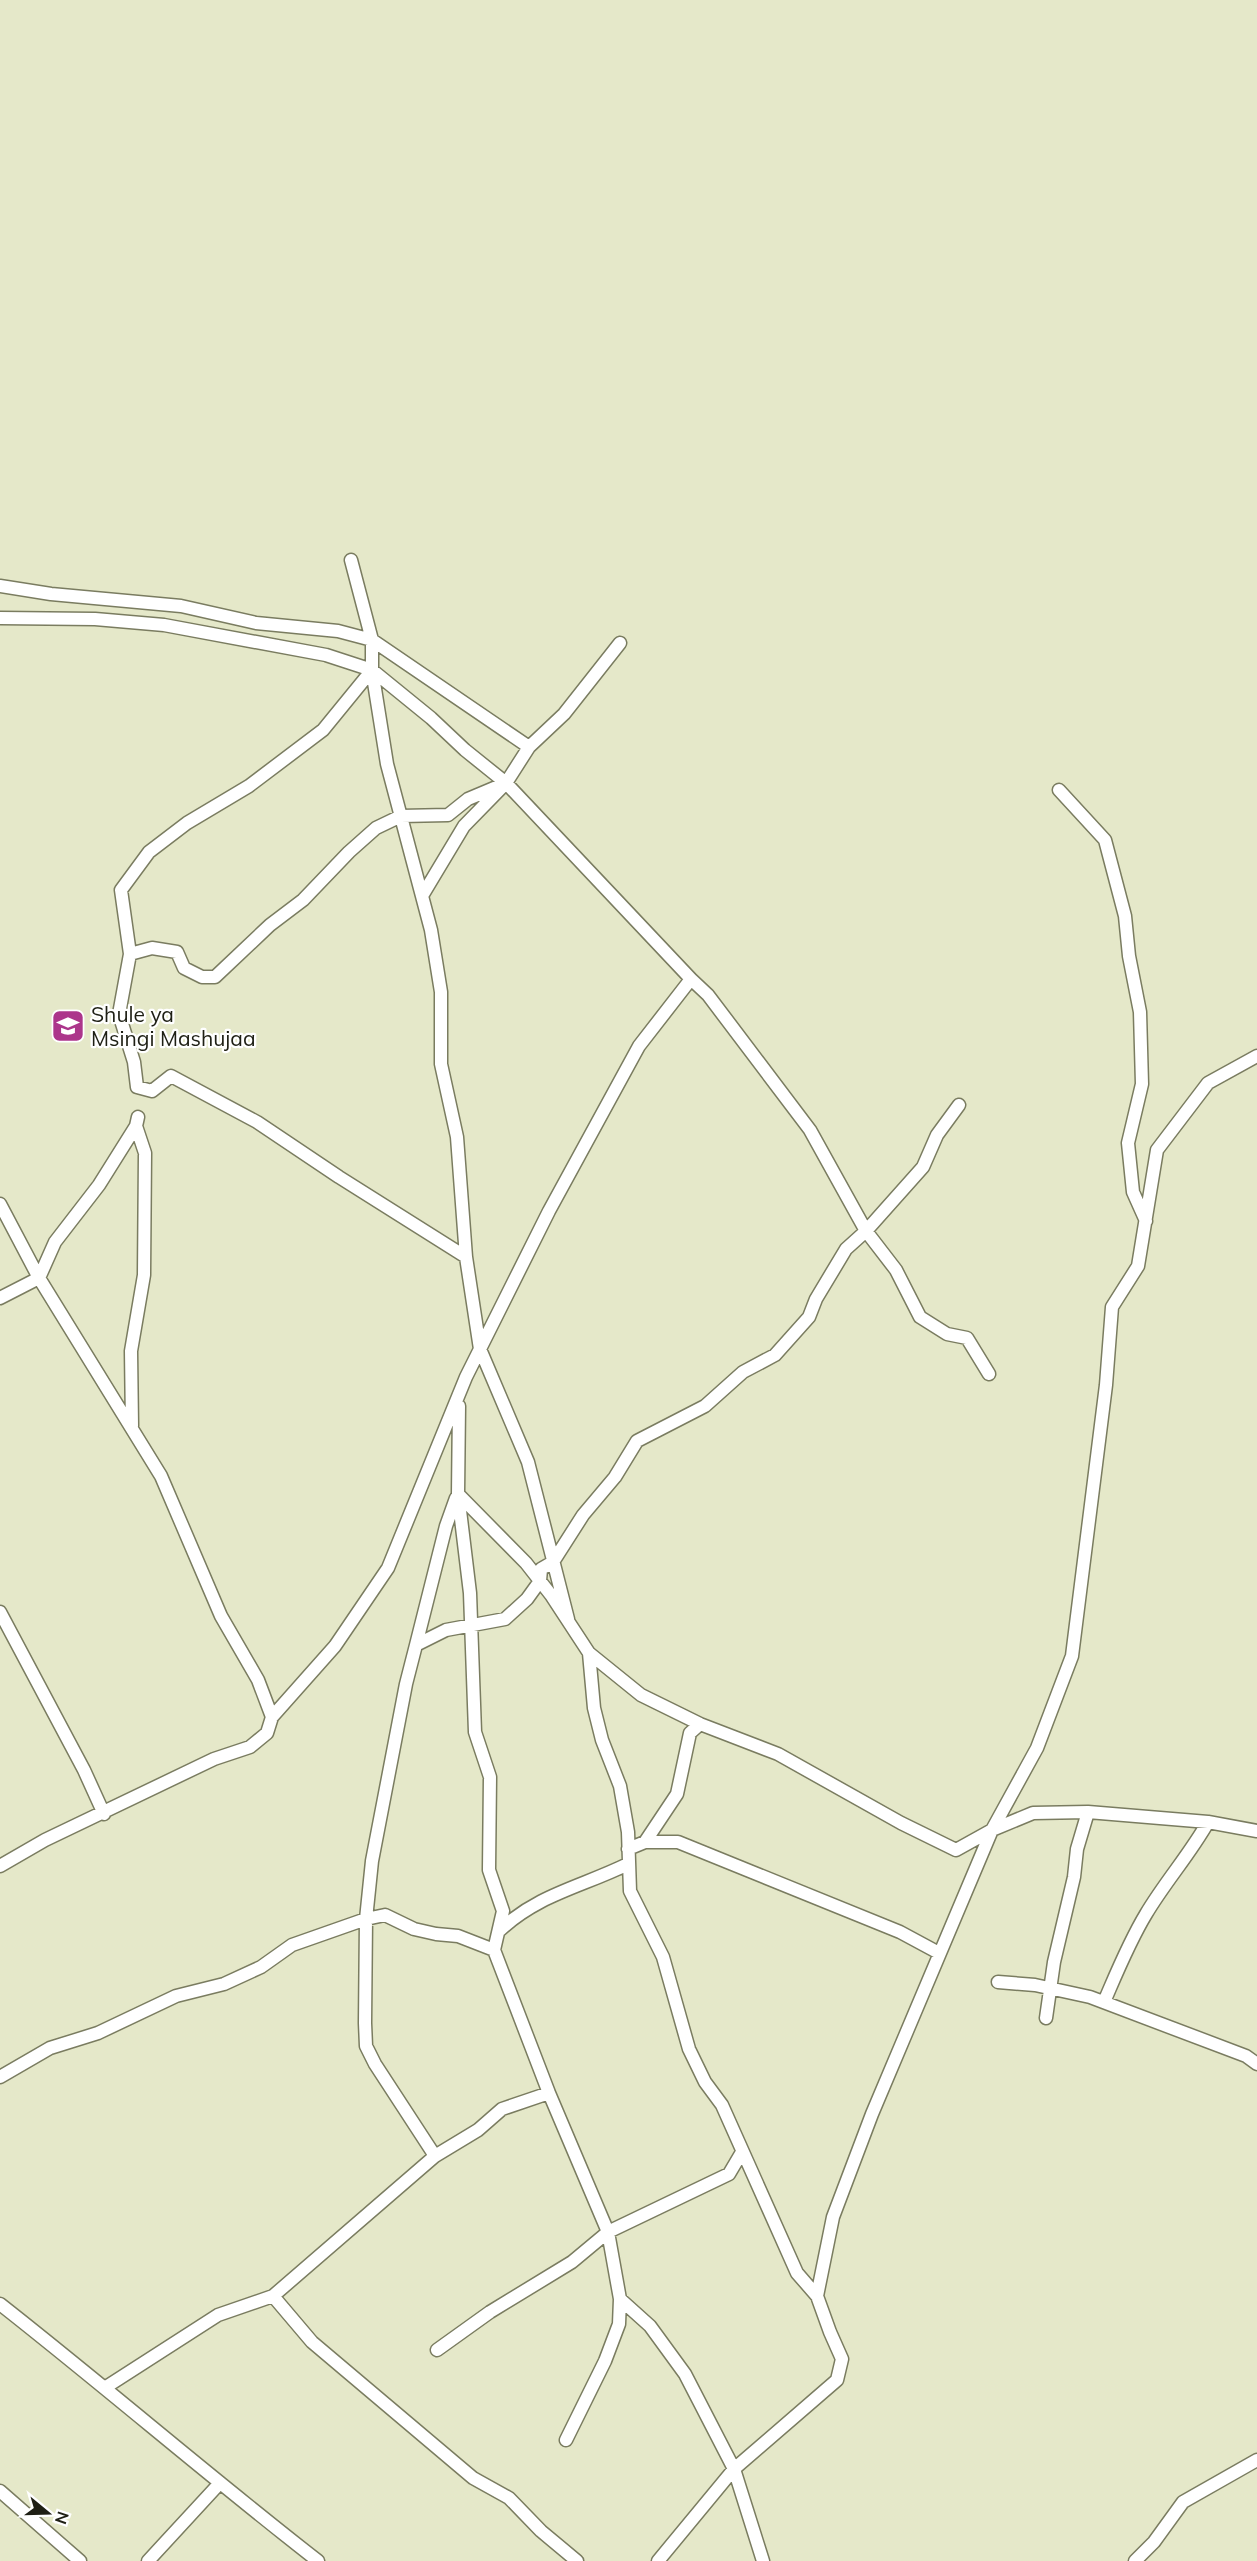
<svg xmlns="http://www.w3.org/2000/svg" width="1257" height="2561" viewBox="0 0 1257 2561" font-family="Mulish,sans-serif">
<rect width="100%" height="100%" fill="#e5e8c9"/>
<g fill="none" stroke-linecap="round" stroke-linejoin="round">
<defs>
<path id="street" d="M351,560l21,80v30l15,94 44,166 10,62v72l16,73 9,120 14,92 48,113 40,157
M0,586l51,8 130,12 75,17 82,8 34,9 157,107
M0,618l95,1 69,6 162,30 46,15 59,48 34,32 41,33 185,196 -52,67 -90,165 -83,166 -78,191 -53,78 -63,71
M372,670l-49,60 -74,56 -62,37 -38,29 -28,38 9,64 -11,60 15,48 3,25 15,4 19,-15 86,46 82,55 127,80
M1059,790l46,50 20,76 4,40 11,56 2,72 -14,59 5,49 13,29
M422,896l42,-70 42,-43 23,-36 35,-33 56,-71
M130,954l22,-6 25,4 7,16 18,9h13l55,-52 33,-25 46,-48 27,-24 25,-12 47,-1 20,-16 38,-16
M691,979l17,16 102,135 56,101 30,39 24,47 27,17 20,4 22,36
M0,1204l39,74 122,198 60,140 37,64 14,37 -5,16 -17,14 -36,12 -169,81 -45,26
M0,1298l39,-20 16,-36 44,-57 37,-59 2,-9
M459,1406l-1,88 12,99 5,139 15,45 -1,93 14,41 -9,39 55,143 59,139 12,67 30,27 35,48 49,95 29,92
M132,1426l-1,-75 13,-76 1,-122 -9,-27
M458,1494l68,69 25,32 38,58 52,42 59,29 78,30 123,69 55,27 36,-20 45,-82 35,-92 34,-271 6,-78 26,-41 19,-116 51,-67 49,-27
M0,1612l84,158 20,44
M416,1645l30,-119 10,-28
M589,1653l5,55 8,32 18,46 8,46 2,59 33,66 26,92 16,33 17,23 75,168 20,23
M645,1842l32,-48 13,-61 10,-9
M628,1849l17,-7h33l222,90 39,21
M500,1930c39,-36 81,-43 128,-66
M998,1982l37,3 55,12 156,59 11,8
M1104,2002c13,-30 25,-60 42,-88 19,-32 44,-60 62,-92
M1046,2018l8,-56 20,-85 3,-28 11,-37
M0,2077l50,-29 48,-15 78,-37 48,-12 37,-17 31,-22 74,-26 19,-4 29,14 22,5 22,2 36,14
M435,2156l-60,-92 -9,-18 -1,-23 1,-104 6,-58 34,-177 10,-39 30,-15 59,-11 22,-20 13,-18 1,-12 12,-7 30,-47 32,-38 22,-36 68,-35 38,-34 32,-17 34,-38 7,-18 30,-50 20,-18 57,-64 14,-32 22,-30
M273,2296l39,46 161,136 36,20 32,33 36,30
M0,2304c107,84 210,173 318,257
M437,2350l53,-38 82,-50 36,-30 121,-58 13,-22
M106,2387l112,-72 55,-19 162,-140 43,-26 24,-21 47,-16
M566,2440l39,-79 14,-37 1,-25
M0,2491l80,70
M148,2561l71,-77
M658,2561l76,-92 103,-89 5,-21 -12,-27 -13,-36 16,-79 39,-103 120,-284 41,-17 55,-1 120,10 49,9
M1135,2561l19,-19 29,-40 74,-42"/>
</defs>
<use href="#street" stroke="#7a7c60" stroke-width="15"/>
<use href="#street" stroke="#fff" stroke-width="12"/>
</g>
<defs>
<symbol id="school-square" viewBox="-11 -11 22 22"><rect x="-9" y="-9" width="18" height="18" rx="4" fill="#ac358b" stroke="#fff"/><path d="M0-5L7-2L0 1L-7-2ZM-4 1L0 2.5L4 1V4Q0 6-4 4Z" fill="#fff"/></symbol>
</defs>
<g fill-rule="evenodd">
<use href="#school-square" x="49" y="1007" width="38" height="38"/>
</g>
<g text-anchor="middle" dominant-baseline="central" stroke-width="4.5" stroke-linejoin="round" paint-order="stroke">
<g font-size="21" fill="#1e1f14" stroke="#fff" text-anchor="start">
<text x="91" y="1014">Shule ya<tspan x="91" dy="24">Msingi Mashujaa</tspan></text>
</g>
</g>
<g transform="translate(48 2513) rotate(109)" stroke="#ffffff" stroke-width="4.5" paint-order="stroke">
<path d="M0-4.5L10 22L0 15L-10 22Z" fill="#1e1f14"/>
<text y="-9" font-size="16" font-weight="bold" text-anchor="middle" fill="#1e1f14">N</text>
</g>
</svg>
